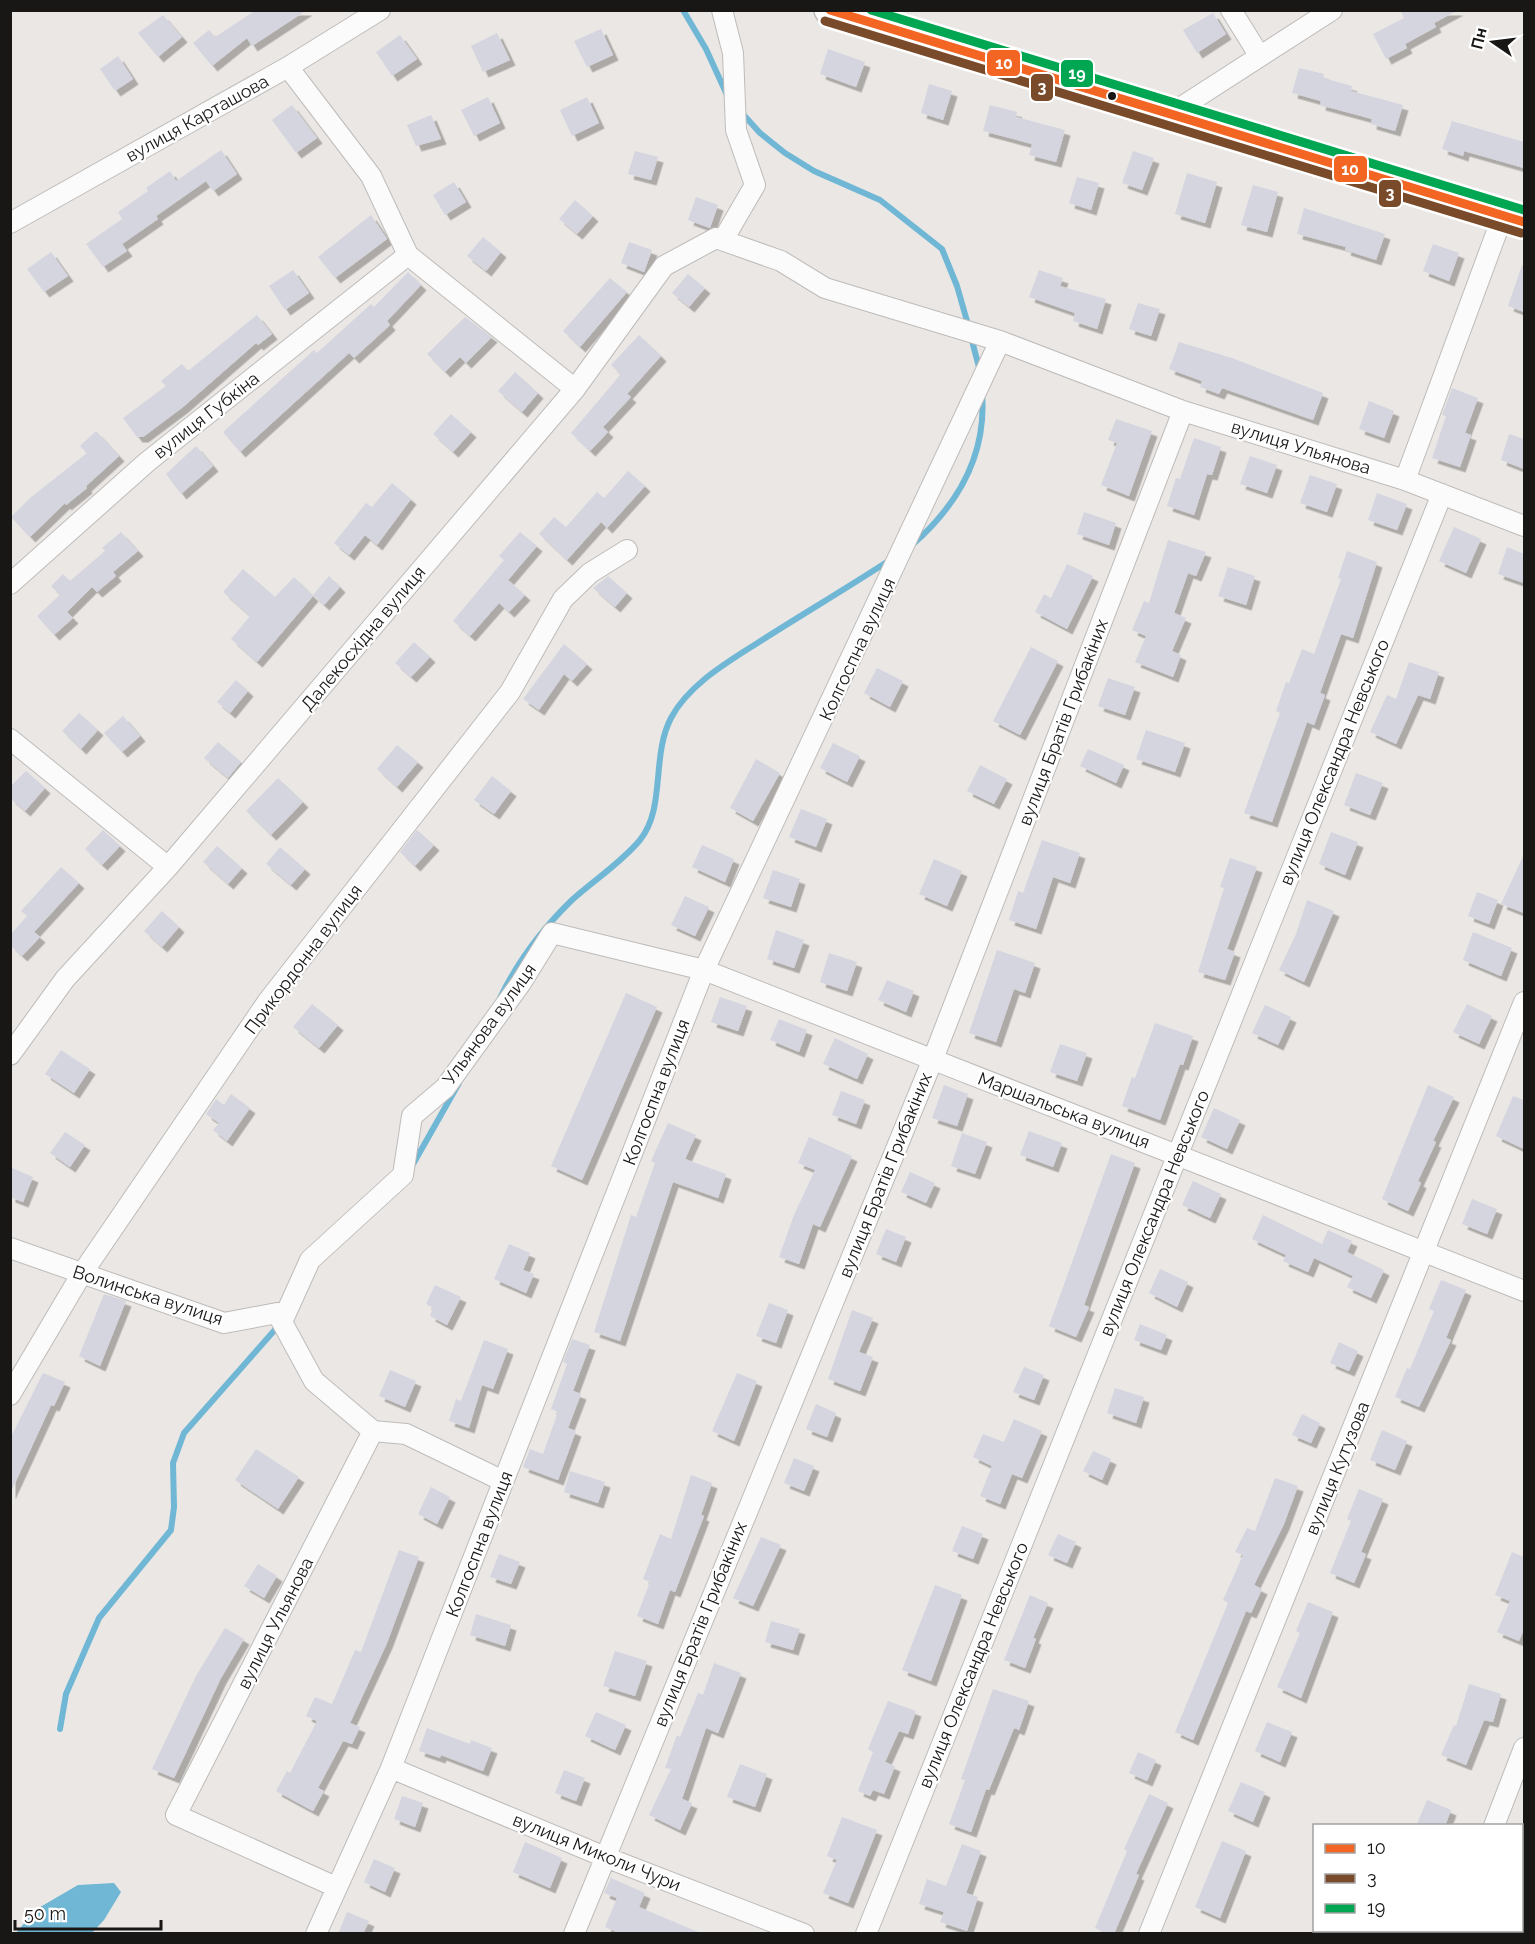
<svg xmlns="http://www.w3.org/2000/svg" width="1535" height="1944" viewBox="0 0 1535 1944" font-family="Raleway,sans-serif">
<defs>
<filter id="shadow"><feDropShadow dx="5.5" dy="5.5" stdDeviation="0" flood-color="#0004"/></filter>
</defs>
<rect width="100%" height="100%" fill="#eae7e4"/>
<path fill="#70b7d5" d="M114,1883l7,9 -17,28 -12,13h-76l19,-23 43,-25z"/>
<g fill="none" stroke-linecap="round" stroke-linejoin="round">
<path stroke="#70b7d5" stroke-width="6" d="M683,10l23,39 21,46
M741,112l19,21 25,20 29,18 66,29 62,49 15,37 12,42
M971,337l9,34
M911,546c46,-40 76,-91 71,-153
M500,998c18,-37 42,-69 72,-98 22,-20 49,-37 68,-60 26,-32 11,-84 31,-122 18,-34 57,-56 88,-76 44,-28 88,-54 131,-82
M412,1166l47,-83
M60,1729l6,-35 33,-76 72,-88 3,-23 -1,-44 11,-30 96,-109"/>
</g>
<path fill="#d5d5e0" filter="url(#shadow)" d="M256,10h51l-55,36 -5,-8 -35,28 -19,-23 16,-13 6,7z
M1400,10h58l-24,13 2,4 -31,17 2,4 -21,11 -13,-25 31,-16z
M1213,13l13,21 -29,19 -14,-23z
M163,15l19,22 -24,20 -20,-24z
M601,29l12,26 -26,12 -13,-26z
M497,33l13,27 -27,12 -12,-26z
M400,35l17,24 -25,17 -16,-24z
M828,49l37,13 -9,25 -36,-13z
M118,56l15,23 -18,12 -15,-22z
M1299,68l25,6 -1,4 29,8 -1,5 52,14 -8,26 -24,-7 1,-5 -52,-14 1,-4 -29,-8z
M929,84l23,7 -9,29 -22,-7z
M488,97l12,26 -26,13 -13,-26z
M587,97l12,26 -27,13 -12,-26z
M292,105l25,33 -21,15 -24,-33z
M990,105l27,7 -1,5 49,13 -9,32 -27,-7 3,-11 -49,-13z
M431,115l10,24 -25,7 -9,-21z
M1452,121l72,21v26l-60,-17 -1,5 -21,-7z
M221,150l16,24 -24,17 -7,-10 -50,35 2,3 -36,25 5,7 -24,16 -17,-23 36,-25 -4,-7 30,-21 -2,-3 24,-17 6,10z
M635,151l23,6 -7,23 -23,-6z
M1133,151l21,7 -12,32 -20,-7z
M1187,173l30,9 -12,41 -30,-9z
M1077,177l22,6 -8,27 -22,-7z
M454,182l12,20 -21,13 -12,-20z
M1253,185l25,7 -11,40 -26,-7z
M696,197l22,8 -8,23 -22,-8z
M575,200l18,16 -16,18 -18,-15z
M1304,208l81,26 -9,26 -31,-10 1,-3 -49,-13z
M371,215l16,24 -52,39 -17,-21z
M483,237l18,15 -15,19 -19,-15z
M629,242l23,8 -8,22 -23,-9z
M1433,244l26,9 -10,28 -26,-10z
M51,252l17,24 -24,16 -17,-23z
M1522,265h2v47l-16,-6z
M293,270l16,23 -24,17 -16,-24z
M1039,270l24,8 -3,8 46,13 -9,30 -24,-8 2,-8 -46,-16z
M408,272l13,13 -34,36 3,4 -36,33 -5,-5 -109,99 -17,-20 91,-82 3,3 54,-49 3,3z
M688,274l17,14 -16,19 -17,-14z
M610,278l17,14 -47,55 -17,-16z
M1138,303l22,6 -9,27 -22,-7z
M257,315l15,19 -14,11 -2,-2 -73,64 -40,30h-6l-14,-19 43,-32 -5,-5 21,-17 6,7z
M465,317l27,20 -26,26 -6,-6 -15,15 -18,-18z
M639,335l22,21 -34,38 4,3 -28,30 5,5 -18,19 -19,-18 50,-59 -10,-9z
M1179,342l53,16 91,35 -10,27 -91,-32 -3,6 -19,-7 2,-6 -33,-12z
M515,372l23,21 -16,19 -24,-21z
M1452,388l26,10 -13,35 6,2 -11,32 -28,-9 14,-42 -4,-1z
M1369,401l25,10 -10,27 -25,-9z
M451,414l20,18 -18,20 -20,-18z
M1116,419l36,12 -23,65 -28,-11 16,-42 -9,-3z
M96,431l23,25 -33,30 1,2 -21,17 -1,-2 -35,34 -19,-20 19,-19 57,-45 -7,-7z
M1509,434l15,5v30l-23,-9z
M1194,438l27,9 -9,28 -5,-1 -13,41 -27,-9 9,-28 4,1z
M196,446l17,20 -32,28 -15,-20z
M1250,456l27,9 -10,28 -27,-9z
M628,471l17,15 -38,42 -6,-6 -34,38 -28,-26 15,-17 12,10 31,-35 7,6z
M1310,475l27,9 -10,28 -27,-9z
M392,483l19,16 -34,46 -12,-10 -16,20 -15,-12 32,-40 6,4z
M1377,493l30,11 -10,26 -29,-10z
M1084,512l32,11 -7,22 -32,-11z
M1454,527l27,12 -15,34 -27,-12z
M121,532l17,19 -25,21 3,4 -19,16 -5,-5 -25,25 6,6 -19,17 -17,-19 23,-21 -9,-9 12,-12 7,7 35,-30 -3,-3z
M520,532l17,14 -29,34 17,15 -16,17 -10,-9 -29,33 -17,-15 51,-61 -5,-4z
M1168,540l38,12 -10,24 -8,-3 -14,40 12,5 -14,33 9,4 -8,22 -38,-15 11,-26 -14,-6 12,-29 5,2z
M1507,547l17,7v29l-26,-9z
M1347,551l30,11 -24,76 -12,-4 -21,59 5,2 -11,30 -7,-3 -35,100 -28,-9 36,-100 -4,-2 10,-29 3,1 13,-34 12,5 27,-75 -3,-1z
M1067,564l26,12 -26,53 -32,-17 9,-18 7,4z
M1228,567l27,9 -9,29 -28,-9z
M243,569l32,28 19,-20 19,19 -56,66 -26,-23 19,-23 -27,-24z
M329,576l11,11 -16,18 -11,-10z
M608,576l19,17 -12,14 -22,-19z
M414,642l16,15 -19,20 -16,-14z
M564,644l23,20 -15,17 -8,-7 -25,36 -16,-11z
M1031,647l27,14 -38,74 -27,-14z
M1409,662l30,10 -9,27 -12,-4 -22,49 -26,-12 17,-37 9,4z
M877,668l26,13 -13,26 -26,-14z
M1108,678l27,9 -10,28 -27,-9z
M236,680l12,11 -18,22 -13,-11z
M79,713l19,17 -17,19 -19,-18z
M123,716l17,20 -18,16 -18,-19z
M1146,730l39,13 -10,29 -39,-13z
M218,742l23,20 -13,16 -24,-20z
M833,743l27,13 -13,26 -27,-14z
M397,745l21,17 -21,25 -20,-18z
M1088,749l36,16 -8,18 -36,-17z
M756,759l24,14 -27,48 -23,-13z
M980,765l27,14 -13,25 -27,-13z
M26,771l19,17 -20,23 -15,-13v-11z
M1356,773l27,10 -13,32 -26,-10z
M492,776l19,15 -17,23 -20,-14z
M278,778l25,24 -32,33 -25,-24z
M801,809l26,10 -11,28 -27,-10z
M103,830l17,16 -18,19 -17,-16z
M417,830l17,15 -19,21 -15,-14z
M1331,832l27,10 -13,33 -26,-11z
M1042,840l38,13 -10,30 -17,-6 -17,52 -27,-9 9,-29 5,2z
M702,845l32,14 -9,23 -33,-15z
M217,846l25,22 -14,16 -25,-22z
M280,847l25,22 -14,16 -25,-21z
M1524,854v59l-23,-9z
M1230,858l27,9 -30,82 8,3 -10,28 -27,-8 26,-84 -4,-1z
M934,859l28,12 -15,35 -28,-12z
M61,867l18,16 -45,49 6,5 -18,19 -12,-11v-10l17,-19 -6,-5z
M773,870l27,9 -9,28 -28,-9z
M1477,892l21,8 -9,24 -21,-8z
M685,896l24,11 -14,29 -24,-11z
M1307,900l27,11 -30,71 -25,-12 17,-36z
M162,911l17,16 -17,20 -18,-16z
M776,930l28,10 -10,28 -27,-9z
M1473,932l39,16 -11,28 -38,-16z
M997,950l38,13 -10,30 -11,-4 -18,53 -27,-9z
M829,953l28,9 -10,29 -27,-9z
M887,980l27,11 -8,21 -28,-12z
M626,993l31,14 -75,173 -31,-14z
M720,997l27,9 -9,25 -27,-9z
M312,1004l26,21 -19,23 -26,-21z
M1467,1004l25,12 -13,28 -26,-12z
M1265,1005l26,12 -13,28 -26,-12z
M779,1019l28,11 -8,22 -29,-12z
M1155,1023l38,13 -10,29 -3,-1 -20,56 -38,-14 10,-29 3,1z
M835,1038l33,16 -11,25 -34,-15z
M1060,1044l27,9 -10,28 -27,-9z
M61,1050l29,19 -16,24 -29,-19z
M944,1085l24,9 -11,32 -25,-8z
M1428,1085l26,12 -21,44 3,1 -18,39 3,2 -13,28 -26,-12z
M841,1091l24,9 -9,24 -24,-9z
M231,1094l19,14 -23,33 -14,-11 6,-7 -13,-9 10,-15 8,6z
M1513,1096l11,4v49l-28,-13z
M1214,1108l26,12 -13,29 -26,-12z
M668,1123l28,12 -11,24 41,15 -8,24 -45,-16 -53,159 -26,-9 37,-117 5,2 19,-54 -4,-2z
M1029,1131l33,12 -9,24 -33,-12z
M65,1132l20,13 -15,22 -20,-14z
M962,1133l25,9 -12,32 -24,-8z
M809,1137l43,19 -32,71 -7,-3 -14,40 -20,-7 15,-42 21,-45 -17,-7z
M1111,1154l24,9 -51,142 5,2 -13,30 -27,-11z
M10,1167l23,10 -10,25 -13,-5z
M910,1172l25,11 -9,20 -25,-11z
M1193,1181l28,13 -11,24 -28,-13z
M1472,1199l25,10 -10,25 -25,-10z
M1263,1215l59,29 6,-14 24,11 -5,11 37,18 -13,28 -24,-11 6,-11 -39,-18 -6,14 -25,-11 3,-6 -34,-16z
M886,1229l20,8 -10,25 -20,-8z
M509,1244l21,9 -7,17 11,4 -8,19 -32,-14z
M1160,1269l28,13 -11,25 -28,-14z
M1441,1280l25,10 -20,48 5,2 -32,67 -24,-10 12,-29 3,1 24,-58 -5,-2z
M435,1285l26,12 -14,28 -17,-9 3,-8 -7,-4z
M104,1294l22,7 -26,65 -21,-10z
M769,1303l19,7 -12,33 -20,-7z
M852,1310l21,8 -14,34 14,5 -13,34 -32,-12z
M1140,1324l27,11 -6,15 -27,-10z
M572,1339l18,6 -17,46 8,3 -13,34 8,3 -18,49 -35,-13 7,-18 13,5 15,-42 -7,-3 16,-45 -4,-2z
M484,1340l24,9 -15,40 -11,-4 -13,43 -20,-7 7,-22 5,2z
M1339,1342l19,9 -9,20 -19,-8z
M1024,1367l20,8 -10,25 -21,-8z
M390,1370l26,11 -11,26 -26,-11z
M43,1373l22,9 -11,24 -3,-1 -41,89v-55z
M737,1373l20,8 -23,60 -22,-10z
M1115,1388l29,9 -8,26 -29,-10z
M816,1404l20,9 -9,24 -21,-8z
M1302,1414l18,9 -9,20 -19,-8z
M1014,1419l28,12 -20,47 -10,-4 -12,30 -20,-8 12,-30 -19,-9 10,-23 21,8z
M1382,1430l25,11 -12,29 -25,-10z
M256,1449l43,28 -21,32 -43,-29z
M1093,1451l18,8 -9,21 -19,-9z
M794,1458l20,8 -10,25 -20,-8z
M570,1471l35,11 -7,21 -34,-11z
M691,1475l21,8 -11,32 3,1 -29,76 -5,-2 -12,34 -21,-8 13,-34 -7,-3 17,-45 11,5z
M1275,1478l23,8 -14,38 -30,61 8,4 -11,24 -5,-2 -53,129 -18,-8 53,-129 -5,-3 20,-45 -8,-3 12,-24 8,3z
M431,1487l19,10 -13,27 -19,-10z
M1359,1489l24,10 -22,53 5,2 -12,29 -24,-10 21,-52 -4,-2z
M962,1526l21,8 -10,25 -21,-8z
M1058,1534l18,8 -9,21 -19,-8z
M761,1537l20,8 -28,61 -20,-8z
M399,1550l20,7 -32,86 -37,80 10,4 -8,17 -9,-3 -25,47 6,3 -11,20 -37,-20 11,-20 3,2 27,-52 -11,-5 9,-19 17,7 23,-54 6,2z
M1512,1552l12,5v72l-5,12 -22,-9 13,-31 -15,-6z
M499,1554l21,8 -9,22 -21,-7z
M258,1564l19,12 -13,22 -20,-12z
M935,1585l27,10 -31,86 -29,-11z
M1030,1595l18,8 -15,35 3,1 -11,29 -21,-8z
M1308,1602l25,10 -32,86 -24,-11 23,-54 -4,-2z
M476,1614l35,11 -6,21 -35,-11z
M771,1621l29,8 -7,21 -28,-8z
M225,1628l19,11 -23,39 -47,100 -22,-9 44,-93z
M615,1651l32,10 -12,35 -32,-10z
M714,1663l27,10 -23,60 -12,-5 -24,71 10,4 -12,27 -31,-15 22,-46 -6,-1 12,-33 3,2 18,-44 5,2z
M1469,1684l32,10 -8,28 -9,-2 -18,45 -25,-10 13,-30 2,1z
M993,1689l36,12 -10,29 -5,-2 -25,62 -3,-1 -15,43 -22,-8 16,-44 -4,-1z
M888,1701l28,10 -8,23 -9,-3 -14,31 10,4 -11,28 -11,-4 -3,6 -12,-5 15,-39 -5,-3z
M596,1712l30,13 -11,25 -30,-14z
M1267,1722l25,10 -12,30 -25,-11z
M427,1728l43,16 1,-4 21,8 -9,23 -42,-16 -1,3 -21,-7z
M1138,1752l18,8 -9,21 -18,-8z
M740,1764l27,10 -12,33 -28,-10z
M564,1770l21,8 -9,23 -21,-8z
M1241,1782l24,10 -12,30 -25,-11z
M1149,1794l19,9 -32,71 3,1 -25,59h-7l-12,-6 32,-77 -3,-2z
M402,1796l21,7 -8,24 -21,-8z
M1427,1800l24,10 -6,16h-29z
M842,1817l35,13 -29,73 -25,-10 14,-33 -10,-4z
M1222,1841l24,10 -26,67 -25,-11z
M525,1842l37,16 -12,30 -37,-16z
M962,1844l19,7 -15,42 12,4 -11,34 -27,-9 4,-10 -25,-8 8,-25 19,7z
M374,1859l21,9 -10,24 -21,-10z
M611,1878l34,15 -6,14 64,27h-82l-16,-7 12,-29 -13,-5z
M347,1912l22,9 -6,13h-25z"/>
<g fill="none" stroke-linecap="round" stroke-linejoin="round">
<defs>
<path id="street" d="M722,10l11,43 3,77 19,55 -32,55
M1231,10l28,45
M288,67l83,109 37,79 167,134
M1169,115l163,-105
M10,223l278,-156 92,-57
M1405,480l98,-265
M10,584l137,-122 261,-207
M10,739l158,128
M10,1055l55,-76 103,-112 407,-478 89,-123 52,-28 65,23 44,27 175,53
M10,1248l214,75 53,-10 37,68 59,50
M282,1322l28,-62 93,-85 9,-59 33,-28 76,-105 31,-50 152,37 820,321
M10,1395l71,-120 187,-274 242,-309 53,-93 27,-26 37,-23
M373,1431l33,3 97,47
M391,1768l214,89 199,77
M1494,1826l30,-78
M336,1887l-160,-72 197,-384
M316,1934l75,-166 313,-798 296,-629 183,70 222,69 119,46
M574,1934l359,-875 250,-648
M866,1934l576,-1440
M1149,1934l375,-932
M1451,1934l2,-4"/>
<path id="secondary" d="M828,10l696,212"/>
</defs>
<use href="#street" stroke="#bebcba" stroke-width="22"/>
<use href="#secondary" stroke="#bebcba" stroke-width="30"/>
<use href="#street" stroke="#fcfbfb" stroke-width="20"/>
<use href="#secondary" stroke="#fcfbfb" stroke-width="27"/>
<defs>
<path id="bus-1" d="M830,10l694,212"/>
<path id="bus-2" d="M825,21l696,212"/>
<path id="bus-3" d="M871,10l653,200"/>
</defs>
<use href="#bus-1" stroke="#fff" stroke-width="14"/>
<use href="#bus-2" stroke="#fff" stroke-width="14"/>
<use href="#bus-3" stroke="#fff" stroke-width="14"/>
<use href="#bus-1" stroke="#f26522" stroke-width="9"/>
<use href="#bus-2" stroke="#7a4b2a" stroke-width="9"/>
<use href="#bus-3" stroke="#00a651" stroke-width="9"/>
</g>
<circle fill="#191716" stroke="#fff" stroke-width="2" cx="1112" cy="96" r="5"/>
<g text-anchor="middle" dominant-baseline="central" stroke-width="4.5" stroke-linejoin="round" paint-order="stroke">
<g font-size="18" fill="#191716" stroke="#fff">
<text transform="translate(197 118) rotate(-29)">вулиця Карташова</text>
<text transform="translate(206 415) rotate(-38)">вулиця Губкіна</text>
<text transform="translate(1301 447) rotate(17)">вулиця Ульянова</text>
<text transform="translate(363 638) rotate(-50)">Далекосхідна вулиця</text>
<text transform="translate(857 649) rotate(-65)">Колгоспна вулиця</text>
<text transform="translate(1063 722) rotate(-69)">вулиця Братів Грибакіних</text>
<text transform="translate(1334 762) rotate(-68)">вулиця Олександра Невського</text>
<text transform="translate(303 959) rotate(-53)">Прикордонна вулиця</text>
<text transform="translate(489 1024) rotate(-54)">Ульянова вулиця</text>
<text transform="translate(656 1092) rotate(-69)">Колгоспна вулиця</text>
<text transform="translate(1064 1110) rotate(21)">Маршальська вулиця</text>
<text transform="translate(885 1175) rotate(-68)">вулиця Братів Грибакіних</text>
<text transform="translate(1154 1213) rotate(-68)">вулиця Олександра Невського</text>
<text transform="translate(148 1295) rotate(18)">Волинська вулиця</text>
<text transform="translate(1337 1468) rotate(-68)">вулиця Кутузова</text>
<text transform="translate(479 1544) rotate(-69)">Колгоспна вулиця</text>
<text transform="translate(275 1623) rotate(-63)">вулиця Ульянова</text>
<text transform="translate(700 1624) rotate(-68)">вулиця Братів Грибакіних</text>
<text transform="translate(973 1665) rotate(-68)">вулиця Олександра Невського</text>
<text transform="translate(597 1852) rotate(22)">вулиця Миколи Чури</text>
</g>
</g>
<g stroke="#fff" stroke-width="2">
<rect x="986" y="49" width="35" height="28" rx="6" fill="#f26522"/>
<rect x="1060" y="59" width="34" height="29" rx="6" fill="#00a651"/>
<rect x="1030" y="73" width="24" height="29" rx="6" fill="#7a4b2a"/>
<rect x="1333" y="155" width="35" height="28" rx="6" fill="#f26522"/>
<rect x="1378" y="179" width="24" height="29" rx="6" fill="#7a4b2a"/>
</g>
<g font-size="16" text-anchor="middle" font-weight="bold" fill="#fff">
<text x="1004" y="69">10</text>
<text x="1077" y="79">19</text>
<text x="1042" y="93">3</text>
<text x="1350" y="175">10</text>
<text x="1390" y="199">3</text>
</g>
<rect width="1535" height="1944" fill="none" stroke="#191716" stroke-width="24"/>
<rect x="1313" y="1824" width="210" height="108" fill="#ffffff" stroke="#a3a2a2" stroke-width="1.5"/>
<rect x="1325" y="1844" width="30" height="9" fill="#f26522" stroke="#a3a2a2" stroke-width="1.5"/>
<text x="1367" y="1854" font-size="18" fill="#191716">10</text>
<rect x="1325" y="1874" width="30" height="9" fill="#7a4b2a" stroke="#a3a2a2" stroke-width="1.5"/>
<text x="1367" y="1884" font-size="18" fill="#191716">3</text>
<rect x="1325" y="1904" width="30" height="9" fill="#00a651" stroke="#a3a2a2" stroke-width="1.5"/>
<text x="1367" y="1914" font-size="18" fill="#191716">19</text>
<g transform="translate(1493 42) rotate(284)" stroke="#ffffff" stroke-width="4.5" paint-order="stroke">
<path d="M0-4.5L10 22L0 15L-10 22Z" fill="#191716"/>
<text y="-9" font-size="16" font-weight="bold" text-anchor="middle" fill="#191716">Пн</text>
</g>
<path d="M15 1920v9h146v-9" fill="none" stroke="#191716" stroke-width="3"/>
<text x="24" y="1920" font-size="18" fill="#191716" stroke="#ffffff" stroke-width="4.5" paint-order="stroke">50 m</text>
</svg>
